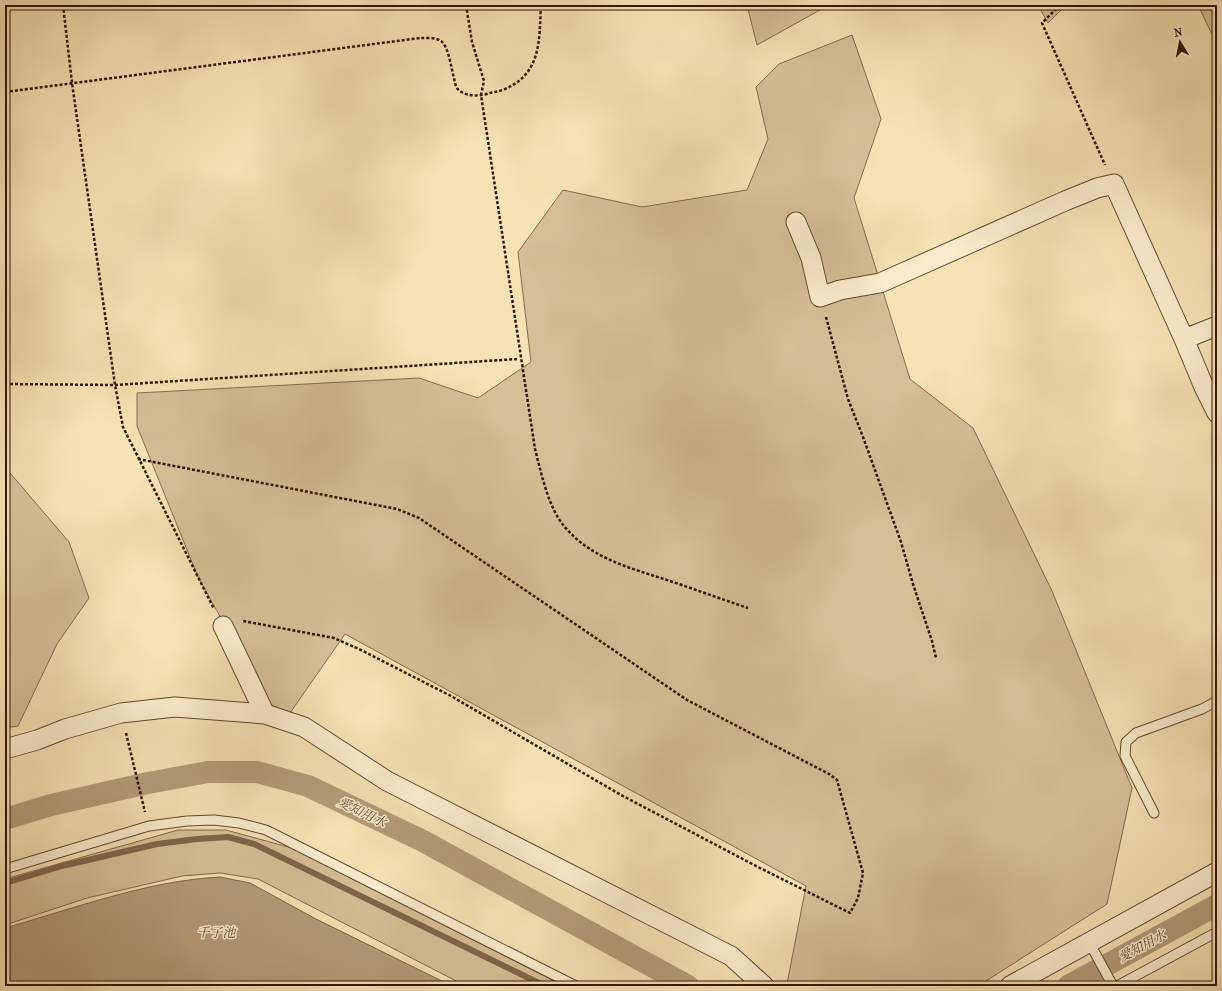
<svg xmlns="http://www.w3.org/2000/svg" width="1222" height="991" viewBox="0 0 1222 991" font-family="'IM FELL French Canon','Noto Serif JP',serif">
<rect width="100%" height="100%" fill="#f6e2b4"/>
<filter id="stains"><feTurbulence type="fractalNoise" baseFrequency=".005" numOctaves="4"/><feColorMatrix values="0 0 0 0 .2 0 0 0 0 .09 0 0 0 0 .02 0 0 0 .5 -.17"/></filter>
<radialGradient id="worn" r=".72"><stop offset=".6" stop-color="#630" stop-opacity="0"/><stop offset="1" stop-color="#630" stop-opacity=".3"/></radialGradient>
<path fill="#d5bf96" stroke="#846a4e" d="M747,5h82l-72,40z
M1038,5h28l-18,18z
M1198,5h19v40z
M852,35l29,84 -27,79 56,181 63,49 79,163 80,197 -25,116 -129,82h-188l-3,-2 19,-98 -461,-252 -55,79 -21,-9 -71,-127 -61,-151v-33l282,-15 59,20 53,-36 -13,-110 45,-62 79,17 105,-17 21,-51 -12,-52 23,-23z
M5,467l64,75 20,56 -32,46 -39,82 -13,2z
M178,830h48l66,18 272,138h-98l-208,-107 -38,-6 -38,3 -95,22 -82,27v-46z"/>
<path fill="#b39c78" stroke="#7f664a" d="M220,877l30,6 66,36 136,67h-447v-58c71,-20 141,-47 215,-51z"/>
<g fill="none" stroke-linecap="round" stroke-linejoin="round">
<path stroke="#7f664a" stroke-width="6" d="M5,883l57,-17 95,-22 40,-5 31,-2 26,7 291,142"/>
<path stroke="#b39c78" stroke-width="22" d="M5,819l46,-14 97,-22 60,-11h49l51,14 115,55 265,145
M1068,986l149,-81"/>
<defs>
<path id="lane" d="M1154,813l-29,-57 1,-14 10,-9 66,-24 15,-8
M5,869l144,-43 38,-5 27,-1 25,3 27,7 310,156
M1089,942l24,44
M1117,986l100,-54"/>
<path id="street" d="M796,222l15,36 9,39 20,-7 40,-7 185,-82 32,-13 17,-4 70,155 20,48 13,26
M1184,339l33,-13
M265,714l39,13 83,54 344,175 33,30
M5,749l32,-9 28,-11 56,-16 54,-6 90,7 -42,-88
M1010,986l207,-114"/>
</defs>
<use href="#lane" stroke="#634831" stroke-width="11"/>
<use href="#street" stroke="#634831" stroke-width="21"/>
<path stroke="#321505" stroke-width="2.5" stroke-dasharray="3 2" stroke-linecap="butt" d="M63,5l9,78 43,302 8,42 91,182
M466,5l6,37 12,39 -3,14 54,354c6,23 13,58 29,77 26,32 66,42 103,54 27,9 54,19 81,28
M1060,5l-18,18 63,142
M5,92l415,-54c6,0 15,-1 21,3 8,6 10,27 13,37 1,5 2,11 6,13 8,6 21,5 30,2 5,-1 10,-2 15,-4 37,-16 34,-49 36,-84
M826,317l22,82 15,38 38,105 12,42 19,57 4,17
M5,384l110,1 402,-26
M138,459l259,50 22,9 268,182 142,74 8,6 26,93 -5,25 -8,15 -92,-46 -137,-72 -170,-99 -90,-46 -27,-12 -91,-17
M126,733l19,79"/>
<use href="#lane" stroke="#f9ecce" stroke-width="9"/>
<use href="#street" stroke="#f9ecce" stroke-width="19"/>
</g>
<g text-anchor="middle" dominant-baseline="central" stroke-width="3" stroke-linejoin="round" paint-order="stroke">
<g font-size="13" font-style="italic" fill="#664b33" stroke="#f9ecce">
<text transform="translate(362 812) rotate(26)">愛知用水</text>
<text x="216" y="932">千子池</text>
<text transform="translate(1142 946) rotate(-28)">愛知用水</text>
</g>
</g>
<rect width="1222" height="991" fill="none" stroke="#f6e2b4" stroke-width="20"/>
<rect x="6" y="6" width="1210" height="979" fill="none" stroke="#321505" stroke-width="2"/>
<rect x="10" y="10" width="1202" height="971" fill="none" stroke="#321505"/>
<g transform="translate(1180 42) rotate(350)" stroke="#f9ecce" stroke-width="3" paint-order="stroke">
<path d="M0-3L7 15L0 10L-7 15Z" fill="#321505"/>
<text y="-6" font-size="11" font-weight="bold" text-anchor="middle" fill="#321505">N</text>
</g>
<rect width="100%" height="100%" filter="url(#stains)"/>
<rect width="100%" height="100%" fill="url(#worn)"/>
</svg>
